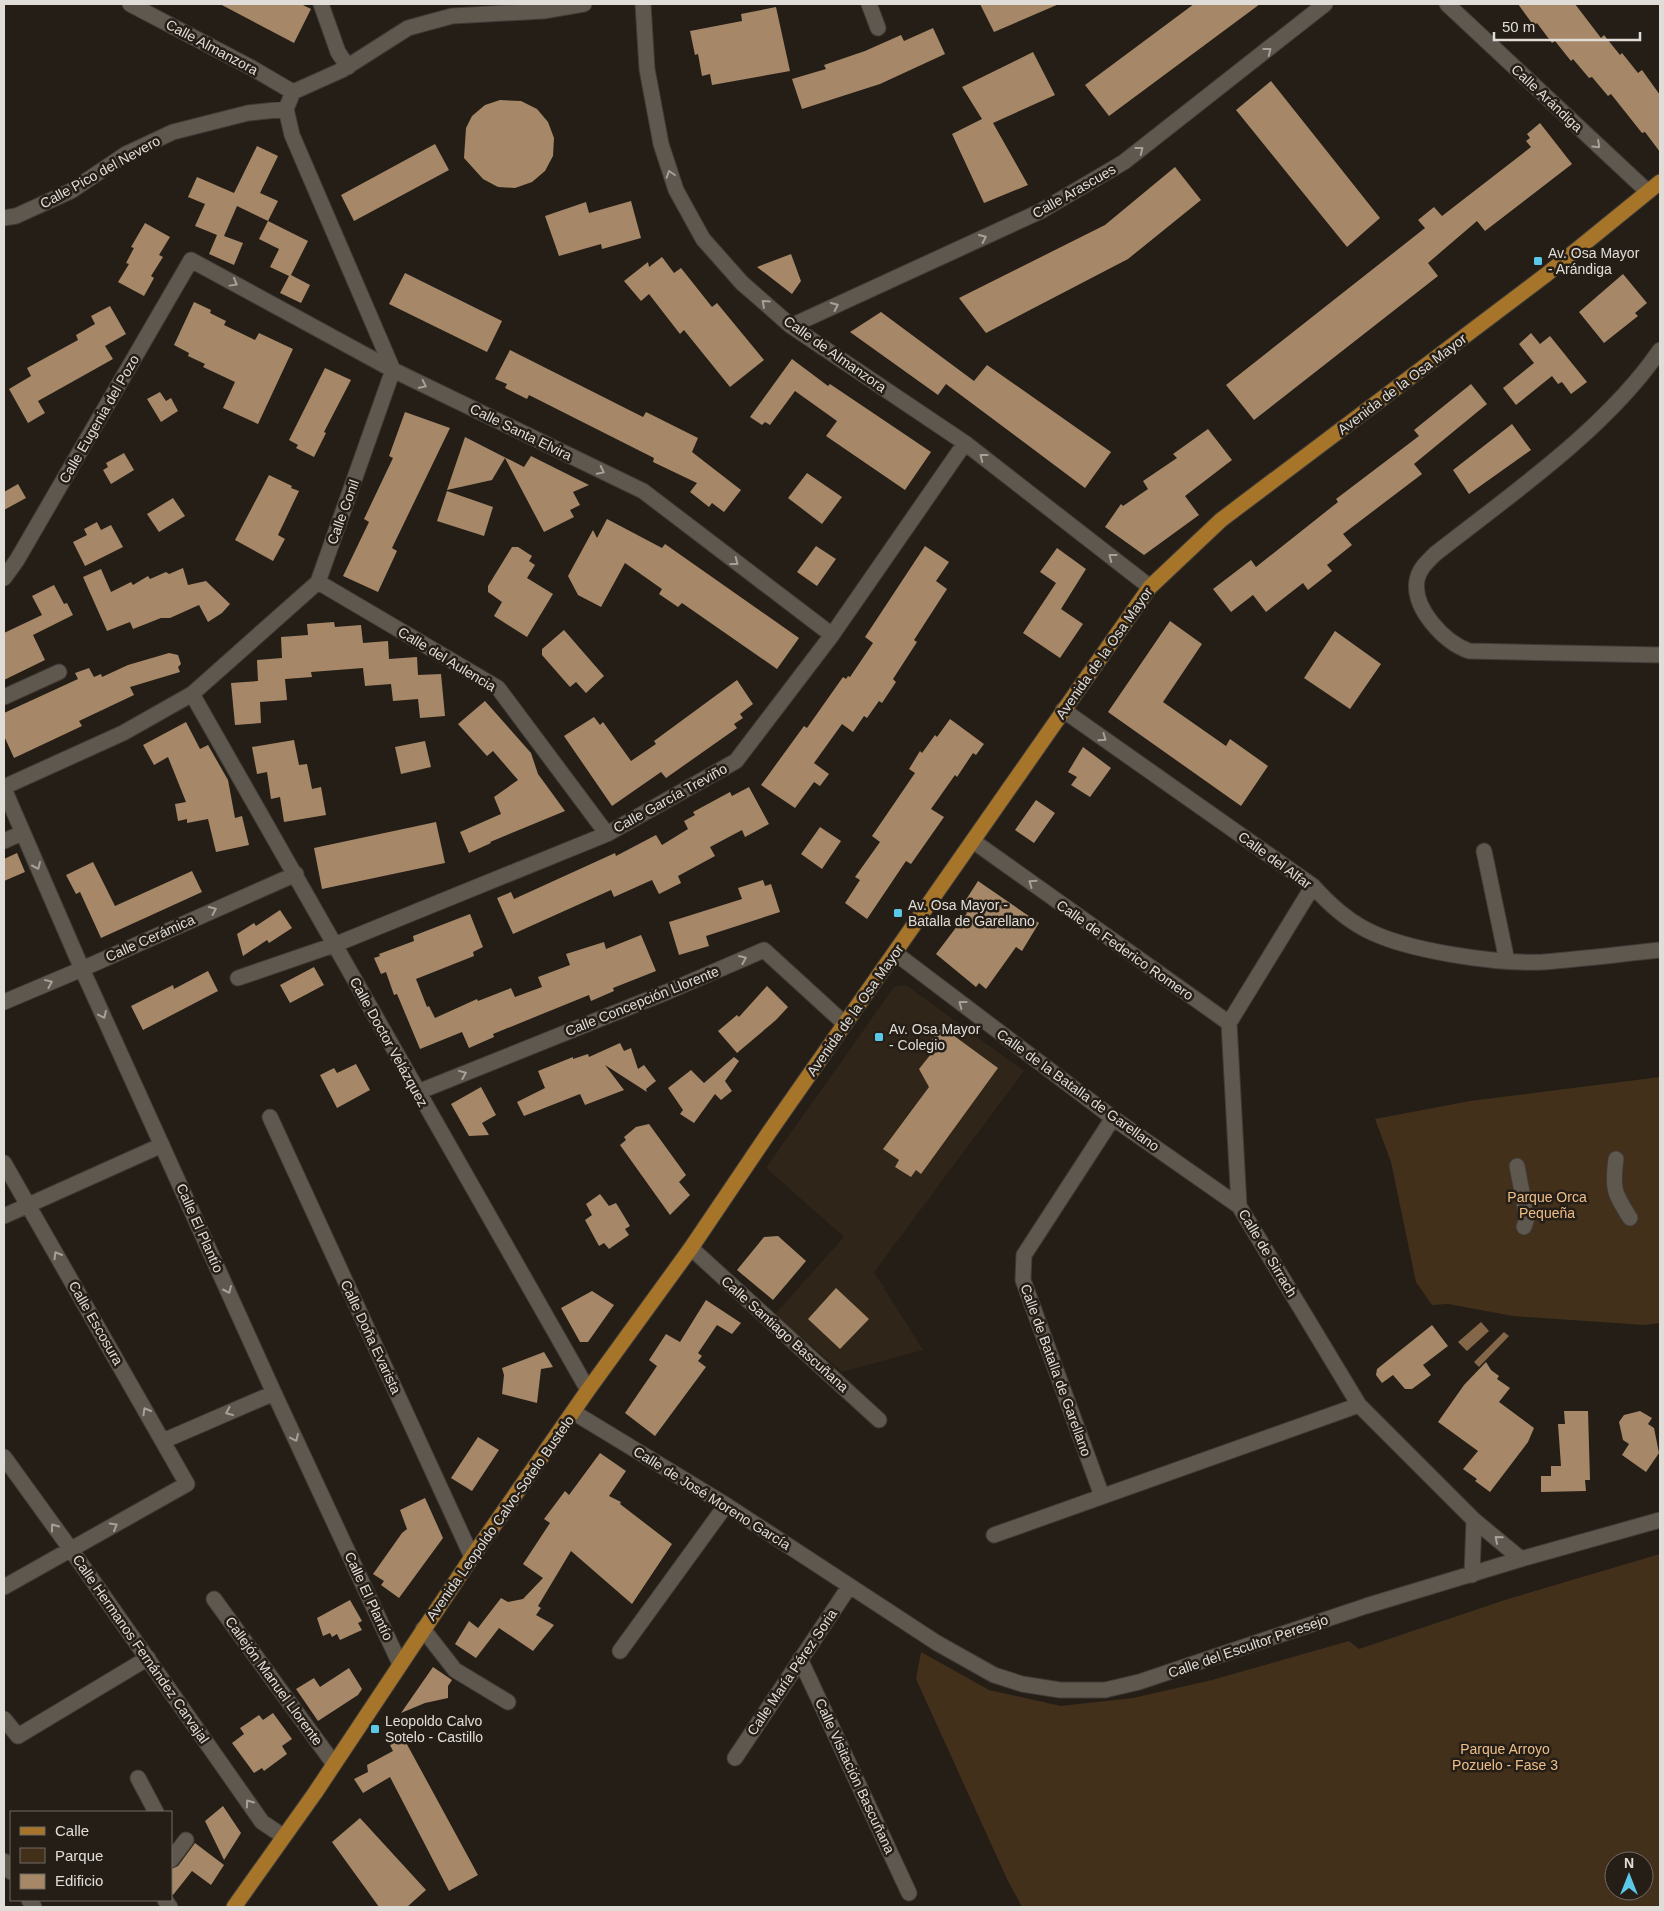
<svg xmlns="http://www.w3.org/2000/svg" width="1664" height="1911" viewBox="0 0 1664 1911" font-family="Arial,sans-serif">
<rect width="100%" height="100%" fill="#251e17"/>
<path fill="#302519" d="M906,985l118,86 -150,201 49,78 -81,22 -67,-58 69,-77 -78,-69 128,-181z"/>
<path fill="#42301b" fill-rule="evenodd" d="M1660,1077v246l-16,2 -131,-9 -65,-12 -16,1 -16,-23 -25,-120 -16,-43 95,-18z
M1660,1554v353h-638l-14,-26 -92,-202 5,-27 68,38 72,16 72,-8 79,-18 137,-39 10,8 149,-50zM1614,1861h30v30h-30z"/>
<path fill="#836748" d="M1481,1322l8,9 -22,20 -9,-9z
M1504,1332l5,4 -30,31 -5,-5z"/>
<path fill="#a68868" d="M220,4h81l10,5 -17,34z
M980,4h79l-65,28z
M1194,4h66l-151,112 -24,-31z
M1518,4h57l26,34 3,-3 16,20 2,-2 16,20 4,-3 18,25v57l-15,-20 -3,1 -31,-39 -3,2 -16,-19 -3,1 -16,-19 -2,2 -16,-20 -3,2 -15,-20 -3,3z
M776,7l14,64 -78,14 -2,-11 -8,2 -4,-22 -3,1 -5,-24 52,-10 -1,-7z
M933,28l12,26 -65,30 -78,25 -10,-30 34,-10 -2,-4 41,-14 36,-16 3,6z
M1033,52l22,43 -62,28 35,62 -44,18 -32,-69 30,-15 -20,-32z
M1271,81l109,137 -33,29 -111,-137z
M500,100l21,1 16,8 11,13 6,16 -1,18 -8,15 -13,11 -17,6 -17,-1 -15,-8 -19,-21 2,-30 6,-12 13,-11z
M1540,123l32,41 -87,67 -8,-10 -49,42 10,13 -184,144 -28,-35 199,-157 -7,-8 16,-13 8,9 89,-69 -5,-6 4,-3 -3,-4z
M435,144l14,26 -95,51 -13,-26z
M257,146l21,10 -18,37 18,8 -10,20 40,20 -17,34 19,10 -9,18 -21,-10 9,-17 -19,-9 9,-18 -20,-10 9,-18 -31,-15 -13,30 19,7 -9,22 -25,-11 8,-19 -22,-9 10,-22 -17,-7 9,-20 37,16z
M1175,167l26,33 -73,59 -142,74 -27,-35 146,-73z
M631,201l10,37 -39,11 -1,-5 -42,12 -14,-40 41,-14 3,11z
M145,223l25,14 -11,18 4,2 -12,19 3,2 -10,18 -26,-14 11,-18 -3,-1 8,-15 -3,-1z
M791,254l10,27 -9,13 -35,-27z
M662,257l12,16 7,-5 31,39 5,-4 47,57 -34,27 -46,-57 -4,4 -31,-40 -8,7 -17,-20 24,-19 1,5z
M405,273l97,48 -15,31 -98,-48z
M1623,274l24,29 -12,10 3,3 -34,27 -25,-31z
M194,302l17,8 -1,3 16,8 -2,4 31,15 4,-7 34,16 -35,75 -35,-16 12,-26 -32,-15 2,-3 -17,-8 1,-3 -15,-8z
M110,306l16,28 -21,12 8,13 -75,42 7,12 -17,10 -19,-34 22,-13 -4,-8 51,-28 -2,-5 19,-11 -4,-8z
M881,312l93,69 13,-16 124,87 -26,36 -139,-104 -8,11 -88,-63z
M1531,333l9,11 10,-8 37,46 -16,12 -9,-12 -4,2 -6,-8 -36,29 -13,-17 31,-25 -15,-19z
M510,350l133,67 3,-5 52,26 -6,14 49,38 -17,22 -12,-9 -3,4 -19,-15 7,-9 -44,-21 1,-4 -125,-63 -2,4 -22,-11 2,-4 -12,-5z
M792,359l36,27 2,-2 101,68 -26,38 -79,-54 11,-15 -42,-30 -25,34 -5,-3 -3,3 -12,-8z
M325,368l26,12 -27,52 2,1 -12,24 -18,-9 2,-3 -9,-5z
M1471,384l16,20 -73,60 8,10 -79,60 9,11 -25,20 5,6 -24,19 -5,-7 -37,29 -13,-17 -22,17 -18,-23 38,-29 5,7 82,-65 -2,-3 83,-63 -5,-6z
M160,392l6,9 5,-3 7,13 -17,11 -14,-23z
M405,412l45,16 -58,120 5,3 -19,41 -35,-16 26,-54 -5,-3 29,-61 -4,-2z
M1512,424l19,26 -62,44 -16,-24z
M1208,429l24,31 -47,36 14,19 -55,40 -39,-28 16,-23 2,2 25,-17 -5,-8 34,-23 -4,-4z
M465,437l59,30 7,-11 58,29 -16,7 7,13 -10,5 4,7 -30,15 -39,-74 -13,22 -45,10z
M124,453l10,17 -23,14 -8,-14 5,-3 -2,-4z
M807,473l35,24 -20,27 -34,-26z
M269,475l23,11 -1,2 8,3 -21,44 7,4 -12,22 -38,-21z
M18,484l8,14 -22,12v-18z
M447,491l46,16 -9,29 -47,-15z
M173,498l12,18 -26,16 -12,-18z
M607,519l55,29 3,-4 134,94 -22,31 -95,-66 -4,4 -19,-13 3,-5 -37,-26 -24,44 -23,-12 -10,-19 25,-46 4,8z
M97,522l4,8 10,-5 12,22 -38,19 -12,-24 14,-7 -3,-6z
M816,546l20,13 -19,27 -20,-14z
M925,546l24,16 -13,19 11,8 -33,51 3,2 -24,37 3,3 -14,21 -3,-2 -12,17 -3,-2 -11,16 -11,-8 -28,39 15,11 -9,12 -6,-4 -19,26 -34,-23 43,-59 3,2 36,-51 3,2 2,-3 2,1 23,-34 -8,-6z
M512,547h6l14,9 -3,5 6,4 -8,13 26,16 -26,43 -33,-21 8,-14 -14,-10v-6z
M1057,548l29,21 -25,40 22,15 -23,34 -37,-25 33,-50 -16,-11z
M183,568l5,17 18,-4 24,23 -8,9 -14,9 -9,-17 -29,13h-9l-28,11 -3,-7 -23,9 -24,-54 18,-8 10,23 20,-10 2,3 15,-9 2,3 16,-7 3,2z
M54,585l10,19 3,-1 6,12 -40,20 12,25 -41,20v-47l38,-18 -10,-19z
M1170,621l32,23 -39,58 63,44 4,-7 38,27 -27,40 -133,-94z
M334,622l1,5 26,-2 2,18 25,-2 1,18 28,-2 1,18 23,-1 4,42 -25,2 -2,-19 -25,2 -2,-17 -26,2 -2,-18 -52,4 1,5 -27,2 2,21 -27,2 1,21 -26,2 -4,-42 27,-2 -1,-21 25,-2 -1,-21 27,-2 -1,-11z
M564,630l40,46 -18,17 -10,-11 -6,5 -28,-32v-6z
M1335,631l46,33 -31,45 -46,-31z
M169,653l9,2 3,9 -3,3 2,5 -50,15 4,8 -55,26 3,5 -68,32 -10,-22v-23l74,-34 -3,-6 14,-5 5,9 7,-3 1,3 26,-12z
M737,680l16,24 -13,10 3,4 -9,6 3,4 -71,50 -5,-6 -49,34 -48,-70 30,-19 6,8 3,-3 28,39 25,-17 -2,-3z
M485,701l46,52 7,21 27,37 -75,31 1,1 -22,10 -9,-21 41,-18 -7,-17 24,-17 -25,-29 -6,5 -29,-32z
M950,719l34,25 -8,11 -3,-2 -16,24 -2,-2 -24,34 13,8 -33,47 -5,-3 -39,58 -22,-16 15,-23 -5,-3 25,-35 -8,-6 43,-63 -6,-4 11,-18 2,2 13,-18 2,2z
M186,722l14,27 8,-4 20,35 7,38 7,-2 7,29 -33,7 -8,-33 -21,4v-4l-9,2 -3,-17 11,-2 -18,-45 -14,8 -11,-20z
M294,740l5,25 8,-1 5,25 9,-2 5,28 -42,7 -4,-25 -9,2 -4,-27 -10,2 -5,-27z
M425,741l6,26 -30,7 -6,-27z
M1083,747l28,21 -21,29 -19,-12 6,-8 -9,-5z
M749,787l20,37 -24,13 -3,-7 -32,17 5,9 -37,20 3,7 -22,11 -7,-14 -38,17 -3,-7 -98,44 -16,-36 14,-6 3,7 101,-46 1,3 40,-21 6,10 26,-16 -4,-8 11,-6 -2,-3 37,-20 2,4z
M1036,800l19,13 -21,30 -19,-13z
M436,822l9,41 -123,26 -8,-41z
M820,827l21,14 -19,28 -21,-15z
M17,853l8,19 -21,9v-22z
M93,862l22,44 77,-35 10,21 -101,46 -21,-46 -4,2 -10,-19z
M763,880l2,6 6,-2 9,28 -74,24 3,10 -30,9 -10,-33 73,-23 -4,-11z
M978,881l61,42 -17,28 -6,-4 -30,42 -7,-6 -3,4 -40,-33 31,-41 -7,-4z
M280,910l12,18 -23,15 -2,-3 -24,16 -6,-22 17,-11 2,3z
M470,914l13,33 -10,5 1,4 -58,23 11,28 2,-1 6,12 42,-19 1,2 33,-13 4,9 27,-10 -4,-10 32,-12 -4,-11 38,-12 2,7 35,-14 15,36 -43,17 1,3 -23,10 -2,-6 -96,39 1,3 -25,11 -7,-16 -42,17 -23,-55 -3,1 -8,-23 -5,2 -7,-16 6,-2 -1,-2 35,-13 -1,-5z
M314,967l10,18 -34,18 -10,-18z
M208,971l10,20 -75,39 -12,-24 42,-21 1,4z
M767,986l21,21 -12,13 -39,33 -19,-22 19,-16 2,2z
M942,1027l56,41 -77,106 -5,-4 -5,7 -16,-10 4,-7 -16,-11 46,-62 -10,-18 12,-15 -7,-5z
M620,1043l4,8 7,-3 7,21 6,-4 12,16 -10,8 1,3 -42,-27 19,25 -39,15 -5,-11 -56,22 -7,-14 28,-14 -7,-17 35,-14v2l15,-5 1,3z
M734,1057l5,4 -14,20 7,10 -11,9 -6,-6 -21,29 -14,-9 3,-4 -15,-22 23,-18 13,13z
M356,1064l14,26 -33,18 -17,-33 14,-7 3,5z
M481,1087l15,28 -14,8 7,12 -20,1 -18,-32z
M649,1124l37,51 -7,7 11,13 -20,20 -50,-70 6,-5 -2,-3 12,-10z
M600,1194l9,12 7,-3 14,23 -5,3 4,6 -20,14 -5,-6 -5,3 -14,-26 7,-5 -6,-11z
M778,1236l28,25 -33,39 -36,-30 27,-33z
M836,1288l33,31 -29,30 -32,-30z
M592,1291l22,14 -26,37h-8l-19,-34z
M706,1300l35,23 -9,11 -15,-9 -19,28 4,3 -4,5 8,6 -51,69 -30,-23 32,-47 -8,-6 17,-26 14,8z
M1432,1325l16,21 -25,19 8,10 -19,14h-7l-12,-14 -11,8 -6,-8 1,-6z
M544,1352l9,15 -12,2 -4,34 -35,-9 2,-19 -2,-7z
M1486,1362l5,8 8,6 -2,3 13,9 -11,14 35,26 -6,14 -38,50 -15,-11 2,-2 -14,-10 15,-18 -40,-29 26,-37z
M1564,1411h24l2,69h-5l1,11 -45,1v-16h10v-10h10l-3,-42h7z
M1640,1411l12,7 -4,6 6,4 5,25 -13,19 -24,-17 7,-11 -6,-4 -4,-18 5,-7z
M478,1437l21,13 -27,41 -21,-13z
M600,1453l26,18 -17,25 12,6 -1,2 52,40 -40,60 -61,-53 -33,55 3,2 -5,7 18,10 -21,26 -34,-23 -23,30 -21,-14 14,-23 9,7 23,-30 7,4 15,-3 20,-21 -20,-14 27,-41 -6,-4 21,-28 4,4z
M425,1498l18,40 -44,60 -18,-13 3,-4 -11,-7 29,-41 5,-4 -7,-19z
M350,1600l12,21 -4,2 4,7 -22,10 -3,-6 -5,3 -2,-4 -7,3 -6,-18z
M433,1667l19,13 -4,6v12l-23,5 -24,10z
M349,1668l13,21 -4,6 -40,26 -22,-32 18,-11 6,9z
M273,1713l19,26 -10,7 5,8 -23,17 -2,-3 -8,5 -22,-30 12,-9 -4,-6 9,-6 10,-7 4,5z
M403,1737l75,138 -29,16 -59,-114 -27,16 -9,-14 14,-7 -1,-7 26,-14 -3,-6z
M223,1806l18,27 -17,27 -19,-39z
M360,1818l66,72 -19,17h-28l-47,-65z
M195,1843l29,22 -13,20 -19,-14 -19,24 -2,-2v-24l7,-3z"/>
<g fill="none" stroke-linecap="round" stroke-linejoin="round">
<defs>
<path id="minor" d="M130,4l122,64 41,24
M321,4l17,48 10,15
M643,4l4,65 14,75 15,46 27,49 39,44 49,43 174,117 185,144
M869,4l9,24
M1447,4l200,187
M293,92l49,-22 66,-42 44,-12 91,-5 41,-7
M4,218l12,-2 55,-25 55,-37 47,-22 75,-19 38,-4
M791,326l250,-115 83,-49 201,-158
M1660,350c-54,79 -150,145 -225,204 -8,8 -16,15 -18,26 -5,28 27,62 52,71l191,4
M4,578l13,-18 174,-300 202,110 250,121 189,144
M318,582l180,106 109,146
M192,694l396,696
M4,697l55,-25
M1063,710l250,176c16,18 31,32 52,43 40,22 132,35 178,33 39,-3 78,-8 117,-12
M4,787l119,-54 69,-39 126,-112 75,-212 -101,-235 -6,-26 7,-17
M4,789l78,180 192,424 126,271
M4,841l18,-8
M973,841l256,182
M1484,851l23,110
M1313,886l-84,137 10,183 120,199 115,115 47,39
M895,953l218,165 126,88
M238,978l96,-33 273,-111 129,-73 96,-126 133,-192
M4,1002l78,-33 214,-95
M418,1092l249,-100 97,-42 81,74
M270,1117l202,440
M1616,1159c-4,30 -2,34 14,59
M4,1163l183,321 -183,103
M1517,1166l10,52 -3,9
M4,1216l158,-71
M691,1248l188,172
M573,1412l153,93 211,138 57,32 28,9 38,6h45l34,-8 227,-76 155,-47 139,-39
M163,1441l111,-48
M4,1457l68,94 190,271 21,14
M1102,1496l-79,-216 1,-25 89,-137
M994,1535l365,-130
M1472,1575l2,-55
M214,1599l120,165
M423,1629l32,41 53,32
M620,1651l106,-146
M800,1659l109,234
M4,1719l14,17 130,-78
M735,1758l114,-171
M138,1778l18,34
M171,1860l15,-20
M4,1861l7,11
M29,1900l5,7
M165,1900l5,7"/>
<path id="major" d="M234,1907l81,-114 157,-236 116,-167 103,-142 79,-117 380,-544 71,-67 326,-246 113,-92"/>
</defs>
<use href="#minor" stroke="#403b37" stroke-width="17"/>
<use href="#major" stroke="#403b37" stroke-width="17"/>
<use href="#minor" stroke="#5f584f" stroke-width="15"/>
<use href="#major" stroke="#a6752a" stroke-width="15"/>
</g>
<defs><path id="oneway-chevron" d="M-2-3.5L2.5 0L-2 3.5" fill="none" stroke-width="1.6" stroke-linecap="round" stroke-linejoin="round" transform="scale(1.25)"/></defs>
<g stroke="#a6a19a">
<use href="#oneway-chevron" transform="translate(1268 51) rotate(-38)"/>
<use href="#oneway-chevron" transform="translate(1597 145) rotate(43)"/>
<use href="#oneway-chevron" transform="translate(1140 150) rotate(-38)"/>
<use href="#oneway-chevron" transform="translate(670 174) rotate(-108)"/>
<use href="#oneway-chevron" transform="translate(983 238) rotate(-25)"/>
<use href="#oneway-chevron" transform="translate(234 283) rotate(29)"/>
<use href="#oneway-chevron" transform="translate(765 303) rotate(-138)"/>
<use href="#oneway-chevron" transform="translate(835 306) rotate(-25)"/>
<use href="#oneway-chevron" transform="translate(423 385) rotate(26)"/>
<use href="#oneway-chevron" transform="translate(983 457) rotate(-142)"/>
<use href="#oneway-chevron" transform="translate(601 471) rotate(26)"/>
<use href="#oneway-chevron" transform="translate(1112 557) rotate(-142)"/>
<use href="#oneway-chevron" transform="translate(735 562) rotate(37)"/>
<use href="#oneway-chevron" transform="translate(1103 738) rotate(35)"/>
<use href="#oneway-chevron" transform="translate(37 866) rotate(66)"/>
<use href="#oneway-chevron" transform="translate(1032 883) rotate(-145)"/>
<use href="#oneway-chevron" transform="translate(213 910) rotate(-24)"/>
<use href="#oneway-chevron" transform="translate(743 959) rotate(-23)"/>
<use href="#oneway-chevron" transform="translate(49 983) rotate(-23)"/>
<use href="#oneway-chevron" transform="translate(962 1004) rotate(-143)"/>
<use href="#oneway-chevron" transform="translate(103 1015) rotate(65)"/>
<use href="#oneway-chevron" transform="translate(463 1074) rotate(-22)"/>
<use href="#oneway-chevron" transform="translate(57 1255) rotate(-120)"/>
<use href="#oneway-chevron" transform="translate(228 1290) rotate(66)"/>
<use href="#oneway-chevron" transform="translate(146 1411) rotate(-120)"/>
<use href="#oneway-chevron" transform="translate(229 1412) rotate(156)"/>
<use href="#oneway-chevron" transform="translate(295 1438) rotate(65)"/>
<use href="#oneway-chevron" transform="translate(114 1526) rotate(-30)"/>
<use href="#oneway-chevron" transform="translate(54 1527) rotate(-126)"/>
<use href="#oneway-chevron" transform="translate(1498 1539) rotate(-140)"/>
<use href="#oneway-chevron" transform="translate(249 1803) rotate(-125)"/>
</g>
<g fill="#5bc8e7" stroke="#251e17" stroke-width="2">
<rect x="1533" y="256" width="10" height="10" rx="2.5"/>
<rect x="893" y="908" width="10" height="10" rx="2.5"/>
<rect x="874" y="1032" width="10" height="10" rx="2.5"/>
<rect x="370" y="1724" width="10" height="10" rx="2.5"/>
</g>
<g text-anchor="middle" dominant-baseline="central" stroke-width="5" stroke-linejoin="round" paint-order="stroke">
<g font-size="14" fill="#e0dcd7" stroke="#251e17">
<text transform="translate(212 47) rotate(28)">Calle Almanzora</text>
<text transform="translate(1547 98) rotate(43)">Calle Arándiga</text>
<text transform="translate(100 172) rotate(-29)">Calle Pico del Nevero</text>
<text transform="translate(1074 191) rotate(-30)">Calle Arascues</text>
<text transform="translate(835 354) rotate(35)">Calle de Almanzora</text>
<text transform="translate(1402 384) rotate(-37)">Avenida de la Osa Mayor</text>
<text transform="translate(99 419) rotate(-60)">Calle Eugenia del Pozo</text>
<text transform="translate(521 432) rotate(26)">Calle Santa Elvira</text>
<text transform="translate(343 512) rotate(-70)">Calle Conil</text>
<text transform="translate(1104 653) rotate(-55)">Avenida de la Osa Mayor</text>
<text transform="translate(447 659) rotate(31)">Calle del Aulencia</text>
<text transform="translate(670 798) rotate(-29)">Calle García Treviño</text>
<text transform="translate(1275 860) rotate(36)">Calle del Alfar</text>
<text transform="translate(150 938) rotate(-24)">Calle Cerámica</text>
<text transform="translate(1125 950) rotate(35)">Calle de Federico Romero</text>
<text transform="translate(642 1001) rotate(-22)">Calle Concepción Llorente</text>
<text transform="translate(855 1010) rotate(-55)">Avenida de la Osa Mayor</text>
<text transform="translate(389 1042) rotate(61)">Calle Doctor Velázquez</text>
<text transform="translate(1078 1090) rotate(36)">Calle de la Batalla de Garellano</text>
<text transform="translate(200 1228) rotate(66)">Calle El Plantío</text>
<text transform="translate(1268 1253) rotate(59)">Calle de Sirrach</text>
<text transform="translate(96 1323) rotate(60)">Calle Escosura</text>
<text transform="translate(785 1334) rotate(42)">Calle Santiago Bascuñana</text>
<text transform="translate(371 1337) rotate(65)">Calle Doña Evarista</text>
<text transform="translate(1056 1370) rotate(70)">Calle de Batalla de Garellano</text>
<text transform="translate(712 1498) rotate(32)">Calle de José Moreno García</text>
<text transform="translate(500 1518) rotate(-55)">Avenida Leopoldo Calvo-Sotelo Bustelo</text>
<text transform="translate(369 1596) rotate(65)">Calle El Plantío</text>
<text transform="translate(1248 1646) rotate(-19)">Calle del Escultor Peresejo</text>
<text transform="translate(141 1649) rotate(55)">Calle Hermanos Fernández Carvajal</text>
<text transform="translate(792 1672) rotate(-56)">Calle María Pérez Soria</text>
<text transform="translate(274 1681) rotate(54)">Callejón Manuel Llorente</text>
<text transform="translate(855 1776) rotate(65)">Calle Visitación Bascuñana</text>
</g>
<g font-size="14" fill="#e0dcd7" stroke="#251e17" text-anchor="start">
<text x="1548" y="253">Av. Osa Mayor<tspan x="1548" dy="16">- Arándiga</tspan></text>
<text x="908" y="905">Av. Osa Mayor -<tspan x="908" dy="16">Batalla de Garellano</tspan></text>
<text x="889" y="1029">Av. Osa Mayor<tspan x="889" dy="16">- Colegio</tspan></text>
<text x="385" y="1721">Leopoldo Calvo<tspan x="385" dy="16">Sotelo - Castillo</tspan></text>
</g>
<g font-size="14" fill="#eebe89" stroke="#251e17">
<text x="1547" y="1197">Parque Orca<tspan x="1547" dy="16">Pequeña</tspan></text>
<text x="1505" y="1749">Parque Arroyo<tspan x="1505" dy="16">Pozuelo - Fase 3</tspan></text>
</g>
</g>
<rect width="1664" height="1911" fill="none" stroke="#e0dcd7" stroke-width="10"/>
<rect x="10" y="1811" width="162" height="90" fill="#251e17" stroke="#706a64"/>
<rect x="20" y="1827" width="25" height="8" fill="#a6752a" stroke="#706a64"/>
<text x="55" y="1836" font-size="15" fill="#e0dcd7">Calle</text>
<rect x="20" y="1848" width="25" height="15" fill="#42301b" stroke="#706a64"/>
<text x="55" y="1861" font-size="15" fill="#e0dcd7">Parque</text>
<rect x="20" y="1874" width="25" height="15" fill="#a68868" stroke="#706a64"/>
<text x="55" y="1886" font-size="15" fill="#e0dcd7">Edificio</text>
<g transform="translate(1629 1876)"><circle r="24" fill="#251e17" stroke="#706a64"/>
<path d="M0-4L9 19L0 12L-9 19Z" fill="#5bc8e7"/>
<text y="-8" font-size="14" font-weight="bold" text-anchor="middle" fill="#e0dcd7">N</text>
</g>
<path d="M1494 32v8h146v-8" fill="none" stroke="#e0dcd7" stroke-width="2.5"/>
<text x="1502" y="32" font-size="15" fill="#e0dcd7" stroke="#251e17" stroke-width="4" paint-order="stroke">50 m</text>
</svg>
